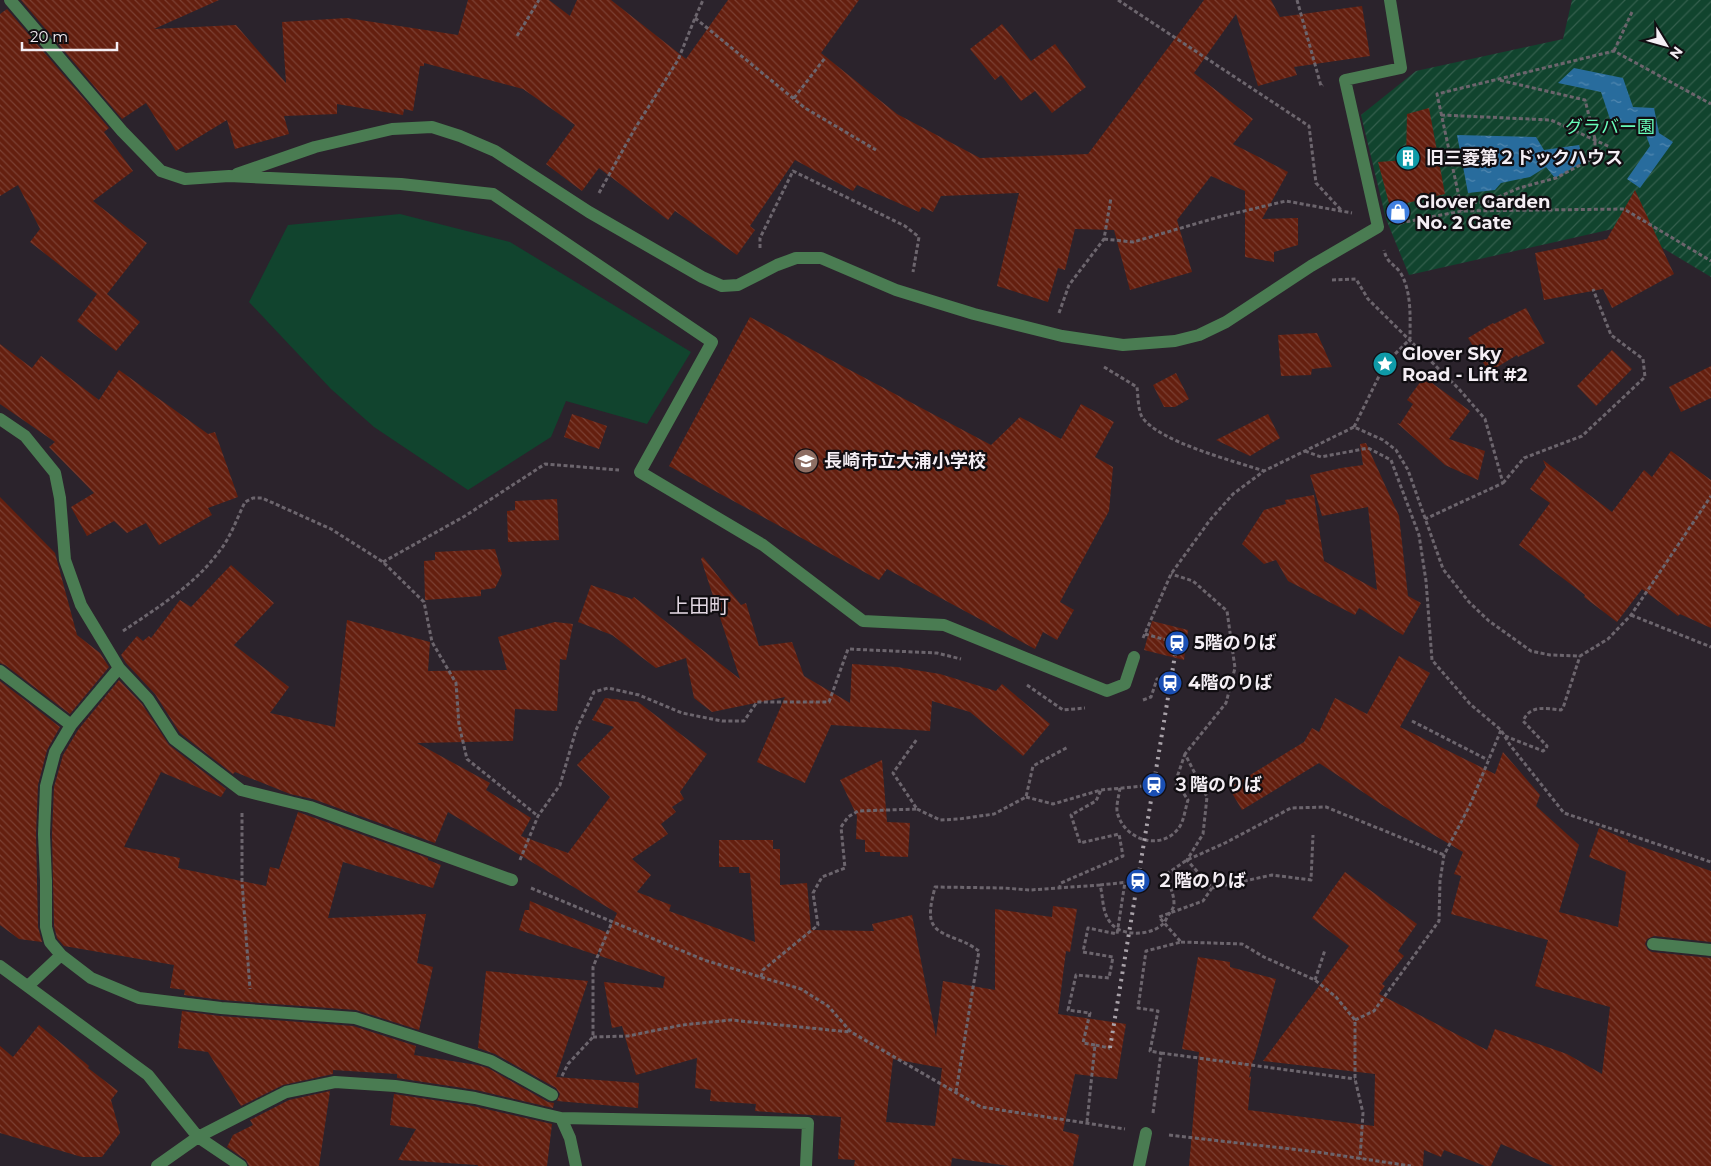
<svg xmlns="http://www.w3.org/2000/svg" width="1711" height="1166" viewBox="0 0 1711 1166" font-family="Montserrat,'Noto Sans JP',sans-serif">
<defs>
<pattern id="garden-furrows" width="10" height="10" patternUnits="userSpaceOnUse" patternTransform="scale(1.25)"><rect width="10" height="10" fill="#11442e"/><path d="M-1 1l2-2M0 10L10 0M9 11l2-2" fill="none" stroke="#345f4d"/></pattern>
<pattern id="water-ripples" width="26" height="14" patternUnits="userSpaceOnUse" patternTransform="scale(1.25)"><rect width="26" height="14" fill="#286c9d"/><path d="M2 4q2-2 4 0t4 0M15 11q2-2 4 0t4 0" fill="none" stroke="#5288b0"/></pattern>
<pattern id="building-back-hatch" width="6" height="6" patternUnits="userSpaceOnUse" patternTransform="scale(1.25)"><rect width="6" height="6" fill="#641f0f"/><path d="M-1 5l2 2M0 0l6 6M5-1l2 2" fill="none" stroke="#7b4033"/></pattern>
</defs>
<rect width="100%" height="100%" fill="#2b232c"/>
<path fill="url(#garden-furrows)" d="M1572,0h139v277l-85,-51 -217,49 -23,-56 -25,-104 55,-44 147,-32z"/>
<path fill="#11442e" d="M400,214l110,28 181,110 -44,72 -81,-23 -15,36 -83,53 -94,-63 -43,-38 -82,-87 39,-77z"/>
<path fill="url(#water-ripples)" d="M1574,68l49,10 10,29 21,1 5,25 14,9 -33,46 -13,-9 23,-33 -8,-22 -31,-2 -10,-30 -43,-9z
M1457,135l79,2 8,13 35,-5 5,17 -29,16 -9,-11 -16,10 -29,6 -6,7 -27,3z"/>
<path fill="url(#building-back-hatch)" fill-rule="evenodd" d="M21,0h198l-65,29 82,-4 50,58 -4,-61 65,-4 111,17 10,-35h81l21,16 7,-16h34l75,59 42,-59h131l-38,53 76,61 83,44 108,-4 116,-154h67l9,17 82,-11 8,50 -76,11 3,8 -39,11 -22,-72 -42,59 59,46 -20,25 55,28 -26,47 36,-1v27l-24,7v10l-29,-5v-66l-34,-15 -34,44 15,52 -62,18 -16,-60 -39,-1 -10,41 -7,-2 -10,34 -51,-16 22,-93 -78,3 -8,16 -11,-5 -3,5 -62,-27 -4,6 -58,-31 -45,66 5,4 -18,25 -62,-44 -7,9 -69,-52 -17,23 -36,-27 29,-39 -52,-36 -99,-26v3h-4l-7,45 -9,-2 -1,6 -66,-11v10l-53,2 5,18 -54,15 -8,-29 -51,31 -30,-48 -24,16z
M7,9l102,119 -5,4 29,39 -40,30 54,42 -40,51 33,28 -24,29 -39,-30 20,-27 -67,-52 10,-13 -22,-44 -18,11v-182z
M1002,24l29,37 24,-17 31,43 -34,26 -17,-22 -14,10 -20,-26 -6,5 -25,-31z
M1429,108l16,86 -55,13 -12,-45 28,-2 1,-46z
M1635,190l39,84 -62,34 -9,-19 -59,11 -9,-47 72,-14z
M1526,308l19,35 -27,14 -1,-2 -28,17 -21,-34 25,-15 1,1z
M750,317l241,128 29,-28 41,22 20,-35 33,18 -19,35 18,10 -4,44 -49,91 14,8 -17,30 -14,-8 -8,17 -148,-80 -8,11 -210,-114z
M1317,333l15,34 -20,2 -1,6 -30,1 -3,-41z
M0,344l32,24 9,-12 58,44 20,-30 89,64 7,-2 23,65 -30,11 4,7 -53,30 -13,-22 -19,10 -13,-12 -27,15 -16,-29 23,-14 -45,-46 6,-5 -55,-38z
M1612,350l20,19 -36,37 -19,-20z
M1711,366v32l-30,14 -12,-25z
M1176,373l13,26 -14,8h-11l-11,-22z
M1424,377l46,34 -21,28 36,12 -7,29 -33,-15 -48,-42 3,1 13,-20 -6,-4z
M572,414l35,12 -8,23 -35,-12z
M1268,414l12,24 -30,18 -34,-16z
M1366,443l33,73 9,80 13,7 -18,32 -44,-27 -4,7 -67,-34 -12,-21 -12,4 -22,-20 22,-34 22,-6 -1,-4 29,-5 10,66 53,29 -9,-83 -46,9 -12,-41 31,-7 22,-3 -3,-21z
M1671,451l40,29v148l-31,-14 -2,2 -36,-27 -25,33 -33,-25 1,-2 -66,-50 31,-42 -20,-14 16,-22 -3,-7 69,52 32,-42 8,7z
M0,497l55,56 22,82 23,18 9,14 -39,47 -65,-49 -5,-2z
M557,499l2,41 -51,2 -1,-31 8,-1v-9z
M495,549l7,25 -7,14 -14,2v6l-56,4 -1,-39 11,-1v-8z
M703,557l38,48 5,-2 13,43 33,-4 12,34 46,27 2,-39 45,3 43,7 56,17 6,-7 48,40 -27,32 -53,-44 -38,-11 -2,30 -99,-6 -26,58 -48,-21 28,-65 -73,15 -18,-14 -8,-40 -30,10 -44,-33 -34,-13 13,-37 41,14 2,-2 106,82 -39,-120z
M231,565l43,38 -40,42 55,42 -19,26 65,14 12,-107 83,22 -2,29 79,-1 -9,-33 57,-15 18,2 -7,36 -6,-1 -3,52 -42,-2 -2,32 -96,2 73,40 -4,7 45,28 -10,18 47,17 42,-56 -33,-32 37,-38 -22,-7 13,-22 33,4 69,52 -27,38 4,7 -12,8 4,5 -15,12 7,10 -36,25 19,16 -14,17 34,13 -2,6 86,31 -5,-69h-11v-6h-20v-27h54v9h7v36l27,-2 4,47 63,1 -2,-7 40,-9 24,122 7,-56 52,9v-81l57,8 1,-11 24,3 -7,43 -4,-1 -8,63 68,10 -9,55 -42,-5 -12,57 16,4 -6,31h-63l-58,-8 -1,8h-97l1,-6 -17,-1 3,-42 -86,-6 1,-7 -46,-3 1,-11 -16,-2 2,-30 -61,17 -14,-49 -10,2 -8,-46 59,6 2,-11 -65,-21 -1,-6 -2,5 -78,-25 6,-20h4l1,-9 78,32 9,-20 -169,-101 -13,31 -122,-44 -23,-5 -55,-22 -2,2 -53,-41 -25,-39 -29,-31 -5,-8 16,-19 6,5 6,-5 2,2 29,-38 11,7zM893,1059l49,9 -7,58 -49,-4z
M1152,621l36,9 -4,30 -40,-10z
M1399,656l31,17 -30,54 95,47 8,-22 37,43 -4,11 43,39 -20,67 59,15 8,-55 -37,-15 10,-29 29,12v2l83,29v71l-57,-6 -7,3 -2,5 3,6 4,2 59,6v208h-158l-52,-22 -10,22h-6l-41,-16 -3,7 -17,-7 -1,16h-234l10,-114 -17,-3 16,-92 32,5v5l46,12 -22,81h-1l-4,18 2,-2 -3,34 126,16 1,-52 -112,-13 86,-115 -37,-28 33,-46 72,52 -19,27 6,5 -22,28 3,2 -6,8 108,56 8,-21 72,25 35,20 8,-67 -75,-21 13,-46 -97,-26 10,-38 -7,-2 9,-22 -79,-46 -65,-43 -77,47 -13,-22 75,-46 8,-14 7,4 16,-34 32,16z
M119,680l23,24 27,41 57,44 -5,8 -60,-25 -37,75 56,11 -2,10 88,18 4,-19 9,2 19,-57 130,46v2l13,5 -8,23 -90,-26 -15,56 98,-4 -9,49 16,4 -14,63 -63,-20 -134,-10 -38,-5 1,-5 -15,-2 4,-23 -110,-19 -7,-8 -3,-12 -2,-92 2,-47 9,-32 15,-25z
M0,681l60,46 -13,23 -9,35 -2,49 2,93 4,15 -23,-3 -19,-14z
M882,760l5,62 23,1 -2,34 -28,-1v-4h-15v-12l-9,-1 1,-23 -17,-36z
M486,971l102,10 -32,96 83,6 -1,25 -81,-7 3,-7 -4,-6 -61,-34 -17,-6z
M182,1011l38,5 133,10 63,20 -2,9 63,10 11,3 60,34 6,1 -1,5 -77,-18 -79,-12v-4l-64,-4v4l-50,11 -42,21 -33,-54 -30,-4z
M39,1025l50,41 -1,2 30,23 -7,9 9,33 -18,24h-20l-82,-24v-87l13,11z
M330,1091l-11,75h-70l-3,-6 -19,-13 6,-12 20,-10 -3,-5 39,-20z
M394,1094l79,12 79,18 -5,42h-69v-1l-80,-5 18,-31 -26,-4z"/>
<g fill="none" stroke-linecap="round" stroke-linejoin="round">
<path stroke="#6c656d" stroke-width="3" stroke-dasharray="4 2.5" stroke-linecap="butt" d="M1118,0l191,126 7,57 26,28
M1297,0l24,86 2,-1
M695,18l110,90 71,42
M517,36l22,-36
M1614,51l18,-39
M794,98l31,-40
M1441,115l110,5 59,27
M599,193l35,-63 44,-70 17,-42 8,-18
M1460,203l27,-1 32,-14 37,-10 39,-21v-18l-10,-39 -86,-20
M1462,211l-25,-117 177,-43 97,53
M1400,223l62,-12 162,-2 87,52
M1104,239l29,3 86,-25 67,-16 66,12
M760,248v-10l33,-67 112,55 14,11 -6,35
M1332,280l24,-1 12,20 91,90 26,30 18,64 -78,36
M1059,313l10,-28 35,-46 7,-41
M1104,367l33,20c1,8 1,23 5,30 17,25 92,44 122,54
M1354,427l31,-63 25,-25c0,-21 2,-48 -10,-67 -7,-9 -13,-9 -16,-22
M1305,451l16,6 47,-9 23,12 28,75 7,46 6,79 38,44 31,26 9,15 54,68 147,49
M1503,483l21,-25 58,-22 63,-59 -2,-18 -32,-24 -18,-46
M383,562l82,-46 80,-52 74,6
M1631,615l80,32
M123,631c34,-23 70,-45 95,-78 12,-14 19,-35 27,-51l8,-4h9l69,31 52,33 41,40 8,40 24,41 3,42 8,34 71,57
M1145,634l32,9
M1143,638l28,-64 39,-54 23,-26 31,-23 90,-44 29,13 13,10 12,20 35,99 26,33 20,19 42,30 19,4 30,1 28,-17 23,-24 80,-119
M1027,685l36,25 22,-2
M1143,700l8,-3 6,-18 13,4
M1412,721l76,39
M1505,736l38,15 3,-2 1,-3 -24,-25c7,-16 22,-13 38,-11l2,-2 17,-52
M1120,788c-1,8 -5,20 -2,27 8,25 42,36 60,14 6,-7 7,-20 10,-29l-6,-9 -7,-8 10,-29
M1026,797l27,7 48,-14 53,-5
M917,809l23,11 19,-1 35,-5 32,-17 7,-31 35,-19
M242,813v69l8,107
M520,860l18,-44 22,-31 16,-55 18,-38 14,-4 31,7 43,18 40,8h22l13,-19h72l19,-53 89,4 24,6
M1100,885l38,-4
M531,888l173,72 97,29 27,17 23,26 130,75 144,22
M1212,888l60,-13 39,5 2,-45
M1059,889l2,-6 62,-27 -4,-22 -39,9 -9,-28 25,-14 5,-11
M1181,942l61,2 22,13 51,23 21,17 19,23v59l8,34 -3,46
M761,977l2,-7 55,-45 -5,-32 9,-16 23,-9 -4,-41 7,-10 10,-6 59,-2 -24,-36 24,-34
M1315,980l10,-30
M1355,1020l19,-9 65,-90 1,-40 4,-26 26,-50 31,-75
M593,1037l35,-1 54,-11 49,-5 119,12
M1095,1045l-12,-2 7,-30 -22,-3 8,-35 33,3 4,-21 -30,-5 5,-24 29,6 8,-52
M1161,1053l194,26
M562,1076l6,-12 25,-27v-70l19,-45
M956,1092l23,-141c-4,-3 -9,-6 -13,-8 -12,-6 -32,-9 -35,-24 -2,-10 2,-23 4,-32l69,1 26,2 70,-5c3,10 2,24 8,34 9,18 41,18 55,5 2,-2 4,-7 6,-10 2,-3 5,-6 5,-10 0,-11 -5,-20 -9,-29l22,-15 38,-17 66,-35 35,-1 118,48
M1153,1113l8,-60 -11,-2 8,-40 -20,-3 8,-57 35,-9 -22,-25 44,-16 9,-13 -25,-28 16,-26 4,-37 -22,-43 41,-51 9,-35 -8,-57 -34,-30 -22,-7
M1087,1122l8,-77 15,3
M1169,1135l148,17 94,14"/>
<path stroke="#4a7c52" stroke-width="12" d="M10,0l112,131 39,40 24,8 44,-3 172,8 92,10 219,148 -72,130 123,73 100,76 81,4 163,66 18,-7 9,-27
M237,174l78,-27 77,-18 40,-2 28,9 35,15 94,61 113,65 20,9 16,-1 39,-20 19,-7h25l75,32 78,24 88,22 61,9 52,-4 24,-6 27,-13 85,-56 67,-39 -33,-147 56,-12 -11,-68
M0,419l25,17 30,37 5,25 5,62 16,45 38,63 29,31 26,40 67,51 69,17 202,73
M119,668l-48,57 -16,27 -9,34 -2,48 2,47v46l4,15 11,13 30,23 48,20 82,10 134,10 136,43 61,34
M0,671l71,54
M1653,944l58,6
M0,966l148,109 50,62 -41,29
M28,986l33,-31
M561,1118l9,20 6,28
M241,1166l-43,-29 88,-45 49,-10 60,4 80,12 86,20 247,5 -2,43
M1139,1166l7,-33"/>
<path stroke="#a9a2a9" stroke-width="4" stroke-dasharray="2.5 5" stroke-linecap="butt" d="M1110,1048l67,-405"/>
</g>
<defs>
<symbol id="building-disc" viewBox="-11 -11 22 22"><circle r="9.5" fill="#0f9aa8" stroke="#110e12"/><path d="M-4-6H4V6H1V3H-1V6H-4ZM-2.5-4.3h1.7v1.8h-1.7ZM.8-4.3h1.7v1.8H.8ZM-2.5-1h1.7V.8h-1.7ZM.8-1h1.7V.8H.8Z" fill="#fff"/></symbol>
<symbol id="shop-disc" viewBox="-11 -11 22 22"><circle r="9.5" fill="#3f7fe0" stroke="#110e12"/><path d="M-5-2.5h2.3a2.7 3.5 0 0 1 5.4 0H5L5.5 6h-11ZM-1.5-2.5h3a1.5 2.3 0 0 0-3 0Z" fill="#fff"/></symbol>
<symbol id="sight-disc" viewBox="-11 -11 22 22"><circle r="9.5" fill="#0f9aa8" stroke="#110e12"/><path d="M0-6L1.8-2.2L6-1.7L2.9 1.2L3.7 5.4L0 3.3L-3.7 5.4L-2.9 1.2L-6-1.7L-1.8-2.2Z" fill="#fff"/></symbol>
<symbol id="school-disc" viewBox="-11 -11 22 22"><circle r="9.5" fill="#8d6e63" stroke="#110e12"/><path d="M0-5L7-2L0 1L-7-2ZM-4 1L0 2.5L4 1V4Q0 6-4 4Z" fill="#fff"/></symbol>
<symbol id="station-disc" viewBox="-11 -11 22 22"><circle r="9.5" fill="#1a4fb4" stroke="#110e12"/><path d="M-3-6H3Q5-6 5-4V2Q5 4 3 4L4.5 6H3L1.5 4h-3L-3 6H-4.5L-3 4Q-5 4-5 2V-4Q-5-6-3-6ZM-3.5-4v3h7v-3ZM-3.5 1v1.5H-2V1ZM2 1v1.5H3.5V1Z" fill="#fff"/></symbol>
</defs>
<g fill-rule="evenodd">
<use href="#building-disc" x="1394" y="144" width="28" height="28"/>
<use href="#shop-disc" x="1384" y="198" width="28" height="28"/>
<use href="#sight-disc" x="1371" y="350" width="28" height="28"/>
<use href="#school-disc" x="792" y="447" width="28" height="28"/>
<use href="#station-disc" x="1163" y="629" width="28" height="28"/>
<use href="#station-disc" x="1156" y="669" width="28" height="28"/>
<use href="#station-disc" x="1140" y="771" width="28" height="28"/>
<use href="#station-disc" x="1124" y="867" width="28" height="28"/>
</g>
<g text-anchor="middle" dominant-baseline="central" stroke-width="4.5" stroke-linejoin="round" paint-order="stroke">
<g font-size="18" fill="#68fcb9" stroke="#110e12">
<text x="1610" y="127">グラバー園</text>
</g>
<g font-size="18" font-weight="bold" fill="#f4eef4" stroke="#110e12" text-anchor="start">
<text x="1426" y="158">旧三菱第２ドックハウス</text>
<text x="1416" y="202">Glover Garden<tspan x="1416" dy="21">No. 2 Gate</tspan></text>
<text x="1402" y="354">Glover Sky<tspan x="1402" dy="21">Road - Lift #2</tspan></text>
<text x="824" y="461">長崎市立大浦小学校</text>
<text x="1194" y="643">5階のりば</text>
<text x="1188" y="683">4階のりば</text>
<text x="1172" y="785">３階のりば</text>
<text x="1156" y="881">２階のりば</text>
</g>
<g font-size="20" fill="#e1d6e1" stroke="#110e12">
<text x="699" y="606">上田町</text>
</g>
</g>
<g transform="translate(1666 45) rotate(127)" stroke="#110e12" stroke-width="4" paint-order="stroke">
<path d="M0-4L9 19L0 12L-9 19Z" fill="#f4eef4"/>
<text y="-8" font-size="14" font-weight="bold" text-anchor="middle" fill="#f4eef4">N</text>
</g>
<path d="M22 42v8h95v-8" fill="none" stroke="#f4eef4" stroke-width="2.5"/>
<text x="30" y="42" font-size="15" fill="#f4eef4" stroke="#110e12" stroke-width="4" paint-order="stroke">20 m</text>
</svg>
